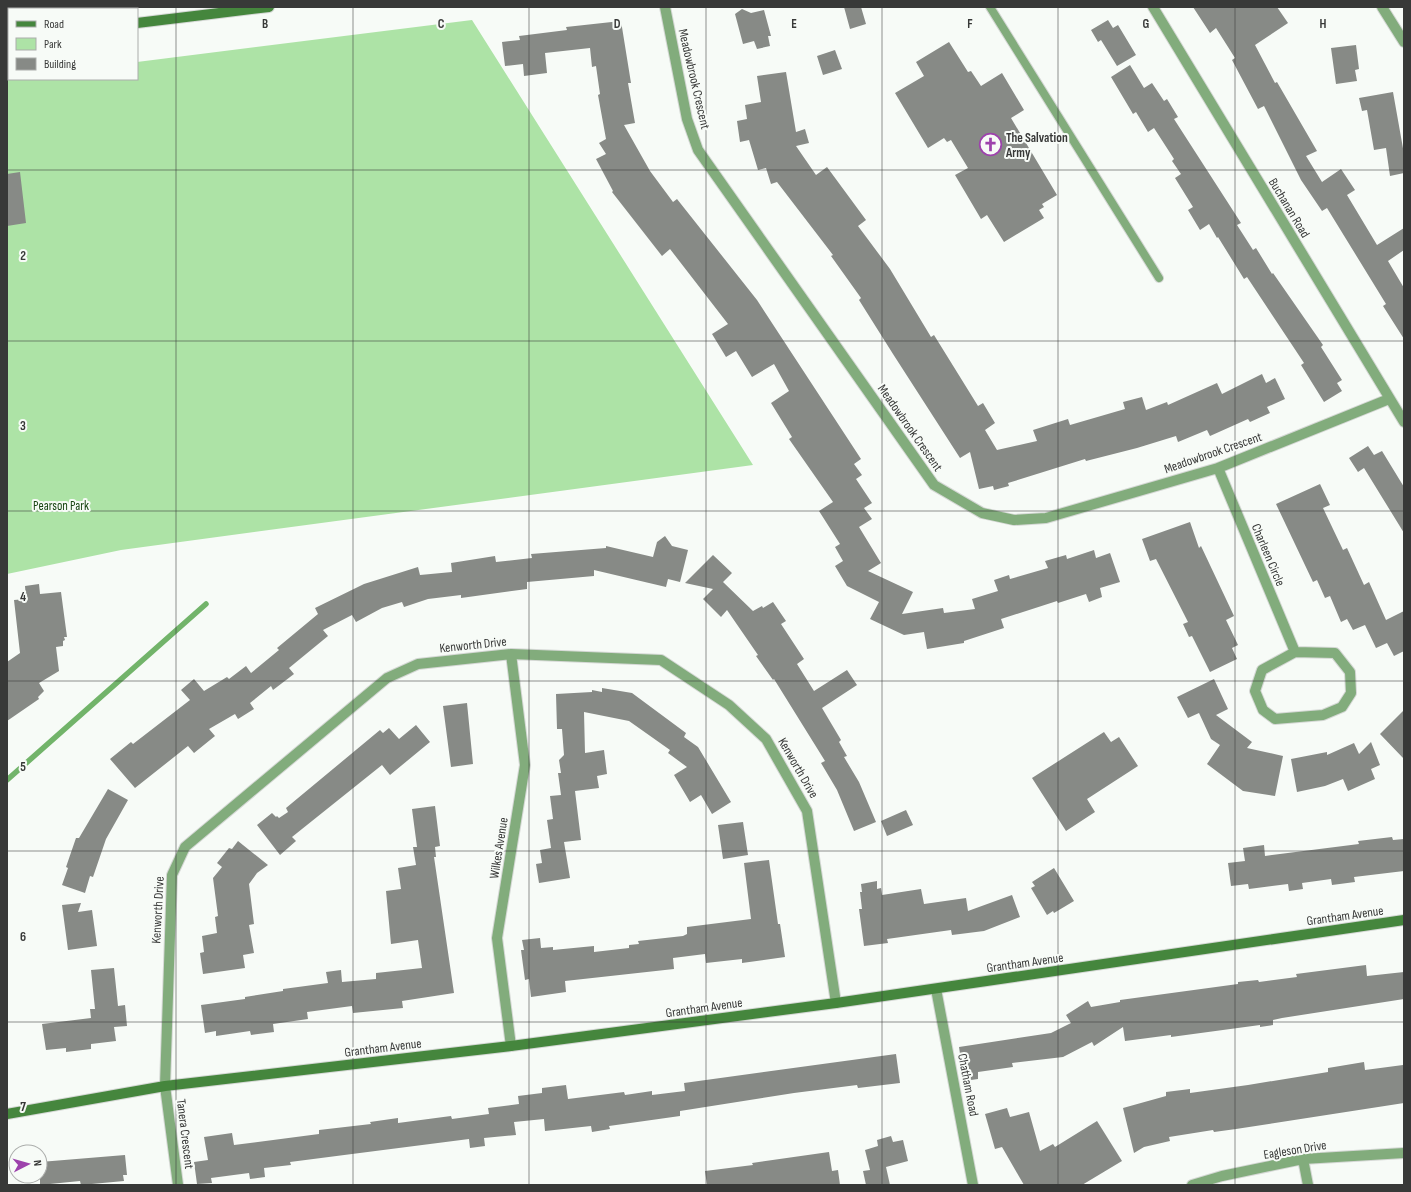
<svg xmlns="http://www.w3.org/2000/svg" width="1411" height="1192" viewBox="0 0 1411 1192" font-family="'Sofia Sans Condensed',sans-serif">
<rect width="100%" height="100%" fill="#f7fbf7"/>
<path fill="#ade3a6" d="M472,20l281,445 -632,85 -114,24v-506l2,1v10h128v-17z"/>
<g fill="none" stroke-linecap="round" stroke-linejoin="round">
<path stroke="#72b46a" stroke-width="5.5" d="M7,780l199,-176"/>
</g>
<path fill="#878a86" d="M844,7h17l5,17 -16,5z
M1193,7h84l11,16 -33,22 20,38 2,-1 40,69 -11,5 16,26 19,-13 14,21 -8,5 30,50 27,-17v22l-16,11 16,27v51l-21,-33 3,-2 -59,-96 -5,3 -21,-31 -37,-74 -6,3 -26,-49 3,-2 -19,-30 -6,5z
M742,9l9,4 13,-3 7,26h-3l2,10 -13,3 -3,-8 -11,3 -8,-30z
M1108,20l5,8 5,-3 18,30 -19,11 -16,-26 -3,2 -7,-12z
M621,21l10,62h-3l7,40 -11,2 26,46 23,31 4,-3 80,101 104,159 -7,5 8,11 -6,4 16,24 -8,5 8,11 -13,8 22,36 -13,8 45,21 -11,22 41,-6 1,5 31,-4 -3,-10 26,-8 -4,-11 15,-5 1,4 38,-11 -3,-7 21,-6 1,4 27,-9 2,8 14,-5 10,29 -20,6 2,9 -13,5 -3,-8 -28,9 -1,-2 -56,18 3,9 -40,13v2l-37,6 -3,-17 -20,3 -34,-16 9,-17 -32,-16 -12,-20 8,-5 -8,-14 5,-3 -21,-33 14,-9 -44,-63 3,-2 -21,-34 18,-12 -15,-27 -22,13 -16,-26 -10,6 -14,-23 16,-10 -58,-75 -8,7 -50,-64 1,-1 -17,-32 10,-5 -7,-11 7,-4 -8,-44 2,-1 -4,-28 -4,1 -2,-19 -45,5 2,20 -23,3 -1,-12 -18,2 -3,-24 18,-2 -1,-4 48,-6 -1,-3z
M949,42l19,30 3,-1 10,15 21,-13 22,37 -13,8 46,77 -15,9 2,3 -5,3 5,8 -40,24 -17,-27 -6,4 -26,-44 13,-7 -17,-28 -4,2 -3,-4 -16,10 -33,-55 29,-17 -8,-14z
M1356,45l3,24 -4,1 2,11 -21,3 -5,-36z
M835,50l7,19 -19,6 -6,-19z
M1130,65l14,23 8,-5 12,18 3,-2 11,18 -4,2 67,104 -4,2 16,25 3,-2 16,26 1,-1 50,72 -2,2 21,33 -5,3 5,8 -18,11 -23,-37 3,-2 -57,-86 -3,2 -26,-42 -1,1 -8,-14 -9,6 -12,-20 5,-3 -18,-29 6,-4 -9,-13 2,-2 -20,-31 -6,4 -12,-20 -3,2 -22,-37z
M786,72l10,60 9,-3 4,14 -13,3 20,29 11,-8 39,53 -8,6 32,43 41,68 3,-2 44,71 5,-3 12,20 -10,7 12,20 40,-9 -4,-11 35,-11 2,6 55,-16 -2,-7 19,-5 4,13 21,-8 1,3 49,-22 5,11 40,-20 4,9 9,-5 10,21 -18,8 3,6 -20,9 -2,-3 -38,17 -3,-6 -29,12 -2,-6 -39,12 -51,13 -1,-2 -77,24 1,3 -15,4 -1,-4 -14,3 -9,-37 -10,6 -67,-104 -34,-54 2,-2 -30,-42 2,-1 -56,-73 -6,2 -5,-16 -8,2 -9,-30 -9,2 -3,-21 10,-2 -2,-14 16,-3 -4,-26z
M1393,92l11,62v19l-14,3 -4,-28 -12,2 -7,-40 -5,1 -3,-13z
M20,172l6,51 -19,3v-52z
M1368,446l6,9 8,-4 22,36v46l-40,-65 -6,4 -9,-14z
M1320,484l10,21 -7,3 20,42 4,-2 17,37 5,-3 17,38 18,-9v40l-10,5 -7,-13 -11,5 -11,-23 -12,5 -6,-11 -6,3 -11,-26 -5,2 -8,-18 -4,2 -37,-78z
M1190,522l9,26 2,-2 33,70 -8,4 12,25 -6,3 5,11 -27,13 -18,-36 -3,1 -6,-13 5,-2 -32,-63 -6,2 -8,-22z
M665,536l7,10 16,4 -8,32 -12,-3 -2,8 -72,-17v6l-67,6v7l-66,9v-3l-33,4 -24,8 -2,-5 -20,6 -26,14 -4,-7 -29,15 5,6 -39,32 5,6 -21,16 -2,-4 -21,17 4,6 -16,10 -3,-5 -26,15 6,7 -21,17 -6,-7 -53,42 -25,-29 21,-17 2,2 57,-44 -9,-10 13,-11 10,12 23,-14 2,2 17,-13 5,7 28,-23 -2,-2 41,-34 -3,-6 49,-24 54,-17 2,8 32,-3 -1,-9 44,-7 1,6 36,-4 -1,-4 75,-6v-2l47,11 4,-15z
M713,555l19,18 -9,9 30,29 9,-5 1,2 10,-6 13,19 -5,3 23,35 -7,5 17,27 33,-21 10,15 -35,23 19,32 -2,2 8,14 -3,1 15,25 17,40 -22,9 -17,-41 -16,-27 4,-2 -51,-82 -1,1 -17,-24 2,-1 -31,-45 -6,7 -18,-18 10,-10 -28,-6z
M39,584l1,10 21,-2 6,45h-3l1,3 -2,1v5l-7,1 3,24 -20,12 5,8 -6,6 1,2 -32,22v-59l13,-9 -6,-53 12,-1 -1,-13z
M1214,679l14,30 -12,6 36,27 -5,6 36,8 -8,40 -32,-5 -36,-27 13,-19 -9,-6 -12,-26 -11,5 -11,-21z
M602,688l30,5 54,40 -2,4 14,10 33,55 -19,12 -11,-19 -11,7 -16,-27 13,-8 -19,-14 2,-3 -41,-29 -45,-9 1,41 19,-3 3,24 -10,2 2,12 -24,3 6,49 -17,2 6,36 -31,5 -3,-19 6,-1 -2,-13 11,-2 -4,-28 6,-1 -3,-23 11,-1 -3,-22h3l-2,-13 5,-5 -2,-26h-5l-1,-35 36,-2v-2l10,2z
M467,703l6,61 -22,3 -8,-61z
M1404,710v49l-24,-25z
M416,725l14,17 -40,33 -8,-10 -90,72 4,4 -16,14 -23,-30 15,-12 4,4 1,-1 2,2 9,-6 -2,-4 94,-78 3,3 6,-5 10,11z
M1104,732l7,10 8,-5 19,29 -51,33 8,13 -29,19 -34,-53z
M1371,742l9,23 -9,4 4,10 -27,12 -5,-12 -18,7 -28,6 -6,-33 36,-7v3l27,-12 5,11z
M108,789l20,11 -22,39 -13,38 -3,-1 -5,17 -23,-8 6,-17 -2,-1 10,-29h3z
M435,806l5,40 -5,1 1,10h-2l20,136 -52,8 1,7 -50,5 -1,-7 -45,6 1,7 -35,5 1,8 -23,3 -1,-4 -34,5v-5l-11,2 -4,-28 44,-6v-2l38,-6v-2l45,-6 -2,-11 15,-2 1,12 34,-3v-6l46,-5 -4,-28 -27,4 -5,-53 15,-2 -3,-21 18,-3 -3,-18h4l-5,-38z
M906,810l7,15 -26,11 -6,-15z
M743,822l5,33 -25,4 -5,-34z
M1392,837l1,3 11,-1v32l-50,6 1,5 -23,3 -1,-6 -29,4 1,6 -14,2 -1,-7 -39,5 -1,-5 -17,2 -3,-23 17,-2 -2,-13 21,-3 1,11 94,-12 -1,-3z
M238,841l30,24 -11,8 -8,11 5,40 -5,1 5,28 -11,2 2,13 -42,6 -3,-21 4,-1 -2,-16 15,-3 -2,-16 3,-1 -5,-38 9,-11 -5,-4 12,-15 3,1z
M769,860l9,64h2l5,33 -43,6v-4l-36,4 -1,-9 -32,4 1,11 -109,12 1,11 -35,5 -2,-18 -4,1 -4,-30h3l-2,-10 18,-2 1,10 12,-1v3l41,-4v6l35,-4v-3l10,-1 -1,-3 45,-5 4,-2v-7l64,-8 -7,-56z
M1054,868l20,33 -20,12 -1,-2 -6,4 -16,-27 4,-2 -3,-4z
M877,881v8l4,-1 1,7 39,-6 3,15 42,-6 2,13 44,-16 8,22 -36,14 -32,4 -1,-5 -64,9 1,4 -24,3 -5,-37h3l-2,-17h2l-1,-8z
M81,903l-3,9 14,-2 5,36 -29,4 -6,-45z
M1366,965l1,11 37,-4v27l-122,19 -9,2v5l-13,2v-2l-89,12v-2l-46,6 -2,-14 -29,19 -2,-4 -29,15 -51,6 1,4 -35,5v7l-14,2 -5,-34 92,-14 20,-10 -5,-8 22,-14 3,6 29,-5v-2l118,-16v-2l20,-2 1,2 38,-5 -1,-3z
M114,968l4,38 7,-1 2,21 -13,1 2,14 -25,3v5l-25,3v-4l-20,2 -4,-26 49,-6 -1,-9h5l-4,-39z
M896,1054l4,29 -42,5 -1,-3 -63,8 -114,18v5l-71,10 1,3 -18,3 -1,-6 -46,5 -1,-12 -30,3 2,13 -32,3 1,8 -15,2 -1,-9 -117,15 -62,8 1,3 -27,3 1,9 -15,2 -1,-6 -38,5 1,5 -15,1 -3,-22 14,-2 -4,-23 28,-4 2,12 85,-11v-4l52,-6 -1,-2 28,-4v5l53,-7 1,3 37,-5 -1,-6 31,-4 -1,-8 24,-3v-5l24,-3 2,14 56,-7 1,3 27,-4v4l33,-4 -1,-8z
M1364,1062l1,8 38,-5 1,38 -168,26 -22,3 -1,-2 -44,7 1,4 -26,6 -10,6 -11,-45 43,-12v-4l24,-3v4l58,-8 80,-13v-4z
M1007,1108l3,9 19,-5 11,39 13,-7 2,3 42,-26 25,40 -40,24h-58l-22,-38 -7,2 -10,-35z
M891,1136l2,6 10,-2 5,21 -22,6 4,18h-24l-3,-14 7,-1 -5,-20 13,-4 -1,-6z
M829,1152l3,19 6,-1 2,15h-133l-2,-14 48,-6 -1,-2z
M125,1155l2,20h-4l1,6 -43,4 -1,-4 -40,4v-23z"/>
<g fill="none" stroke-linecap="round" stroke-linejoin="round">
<defs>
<path id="lane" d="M75,7v2
M990,7l169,271"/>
<path id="street" d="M665,7l22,112 11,31 236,335 48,28 32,7 32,-2 172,-50 171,-69
M1153,7l251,415
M1382,7l22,35
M1218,468l77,184 40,1 15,19 1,21 -9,14 -19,8 -48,4 -12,-9 -8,-19 7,-21 33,-18
M511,654l14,111 -28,173 14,108
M936,989l37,196
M1303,1159l5,26
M178,1185l-13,-99 7,-211 13,-28 202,-169 31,-14 93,-10 150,6 68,45 37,34 41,72 29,192
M1192,1185l30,-9 81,-17 101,-6"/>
<path id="secondary" d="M137,23l132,-16
M7,38h2
M7,1114l158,-28 346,-40 325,-43 568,-83"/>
</defs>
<use href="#lane" stroke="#d5d8d5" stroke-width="10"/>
<use href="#street" stroke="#d5d8d5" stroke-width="12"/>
<use href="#secondary" stroke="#d5d8d5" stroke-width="12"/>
<use href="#lane" stroke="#82ac7c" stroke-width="8"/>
<use href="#street" stroke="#82ac7c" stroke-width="10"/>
<use href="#secondary" stroke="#45863d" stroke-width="10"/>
</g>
<path fill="none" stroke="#383938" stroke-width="1" stroke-opacity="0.55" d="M176,7v1178M353,7v1178M529,7v1178M706,7v1178M882,7v1178M1058,7v1178M1235,7v1178M7,170h1397M7,341h1397M7,511h1397M7,681h1397M7,851h1397M7,1022h1397"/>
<defs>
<symbol id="church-ring" viewBox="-11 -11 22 22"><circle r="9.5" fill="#f7fbf7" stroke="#9d42ac" stroke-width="1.5"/><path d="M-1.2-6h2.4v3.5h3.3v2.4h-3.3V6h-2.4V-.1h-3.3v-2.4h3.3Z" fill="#9d42ac"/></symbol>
</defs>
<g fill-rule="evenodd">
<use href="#church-ring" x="978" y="132" width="25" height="25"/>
</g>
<g text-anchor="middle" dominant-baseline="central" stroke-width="4" stroke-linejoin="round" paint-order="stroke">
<g font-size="13" fill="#383938" stroke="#f7fbf7">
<text transform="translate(694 79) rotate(77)">Meadowbrook Crescent</text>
<text transform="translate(1289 208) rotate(59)">Buchanan Road</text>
<text transform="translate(910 428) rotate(55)">Meadowbrook Crescent</text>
<text transform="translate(1213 453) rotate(-19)">Meadowbrook Crescent</text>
<text transform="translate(1268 555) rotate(67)">Charleen Circle</text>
<text transform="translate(473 645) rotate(-6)">Kenworth Drive</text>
<text transform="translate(798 768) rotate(60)">Kenworth Drive</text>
<text transform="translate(499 848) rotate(-81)">Wilkes Avenue</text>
<text transform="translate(158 910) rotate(-87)">Kenworth Drive</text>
<text transform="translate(1345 916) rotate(-8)">Grantham Avenue</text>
<text transform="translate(1025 963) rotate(-8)">Grantham Avenue</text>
<text transform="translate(704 1008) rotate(-8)">Grantham Avenue</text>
<text transform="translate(383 1048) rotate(-7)">Grantham Avenue</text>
<text transform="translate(968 1085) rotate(79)">Chatham Road</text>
<text transform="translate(185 1134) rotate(83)">Tanera Crescent</text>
<text transform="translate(1295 1150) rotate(-9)">Eagleson Drive</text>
</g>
<g font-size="13" font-weight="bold" fill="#383938" stroke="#f7fbf7" text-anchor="start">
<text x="1006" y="138">The Salvation<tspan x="1006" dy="15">Army</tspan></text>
</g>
<g font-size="13" fill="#174412" stroke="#f7fbf7">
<text x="61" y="506">Pearson Park</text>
</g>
</g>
<g font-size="13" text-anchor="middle" font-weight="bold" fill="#383938" stroke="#f7fbf7" stroke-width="4" stroke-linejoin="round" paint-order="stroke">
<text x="265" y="28">B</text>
<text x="441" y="28">C</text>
<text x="617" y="28">D</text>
<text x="794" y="28">E</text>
<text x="970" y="28">F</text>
<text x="1146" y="28">G</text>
<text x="1323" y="28">H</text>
<text x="23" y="260">2</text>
<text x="23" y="430">3</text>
<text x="23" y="601">4</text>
<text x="23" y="771">5</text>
<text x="23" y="941">6</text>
<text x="23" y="1111">7</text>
</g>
<rect width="1411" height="1192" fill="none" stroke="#383938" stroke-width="16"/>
<rect x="8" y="8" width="130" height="72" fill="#f7fbf7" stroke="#abadab"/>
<rect x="16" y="21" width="20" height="6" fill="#45863d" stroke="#abadab"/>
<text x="44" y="28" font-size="12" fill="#383938">Road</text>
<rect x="16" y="38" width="20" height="12" fill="#ade3a6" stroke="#abadab"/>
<text x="44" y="48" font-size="12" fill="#383938">Park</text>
<rect x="16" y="58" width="20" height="12" fill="#878a86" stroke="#abadab"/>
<text x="44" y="68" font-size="12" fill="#383938">Building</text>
<g transform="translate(28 1164) rotate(84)"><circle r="19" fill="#f7fbf7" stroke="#abadab"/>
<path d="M0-3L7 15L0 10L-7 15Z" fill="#9d42ac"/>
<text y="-6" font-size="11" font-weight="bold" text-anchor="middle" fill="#383938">N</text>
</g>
</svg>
